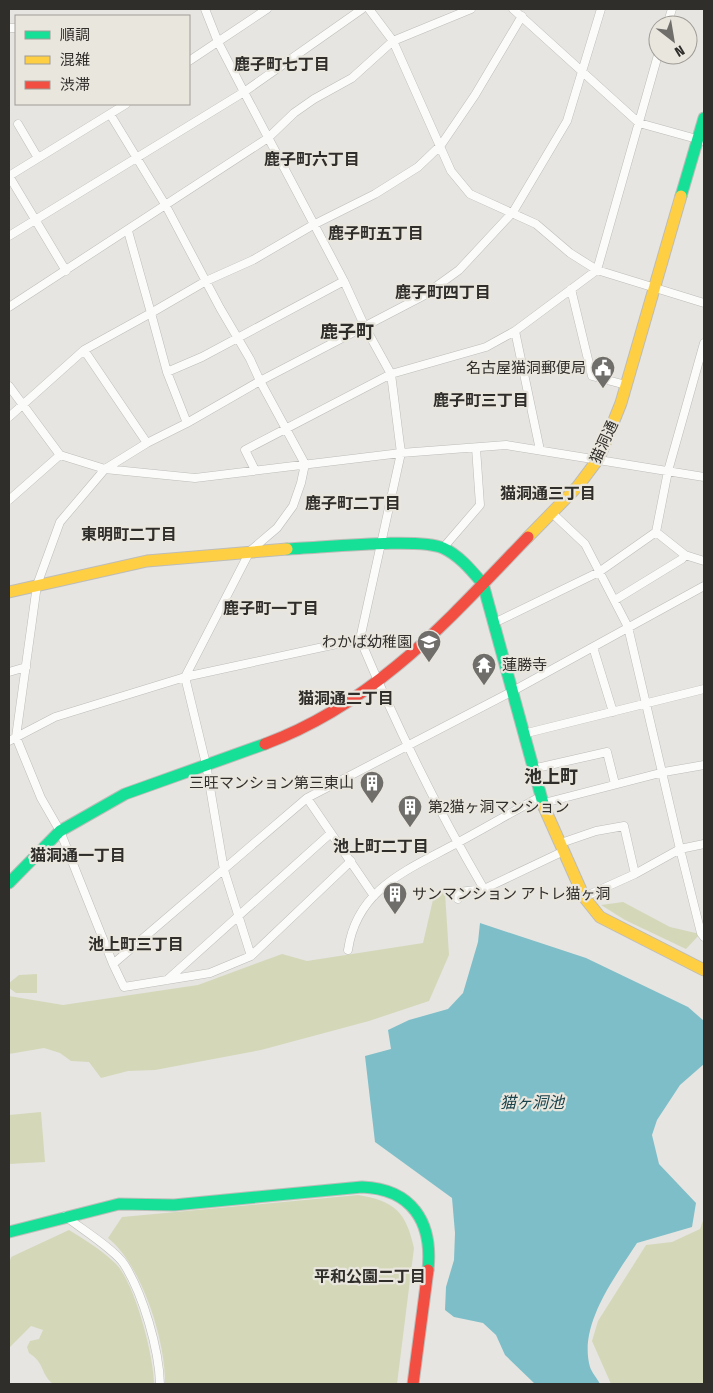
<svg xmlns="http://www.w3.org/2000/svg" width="713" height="1393" viewBox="0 0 713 1393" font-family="'Fira Sans Condensed','Noto Sans JP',sans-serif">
<rect width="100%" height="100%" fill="#e6e5e1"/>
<path fill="#d4d8b9" d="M435,891l10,2 4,62 -20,46 -60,20 -108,29 -106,20 -27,1 -27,7 -12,-16 -18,-1 -11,-8 -16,-5 -35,6v-58l54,9 135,-20 84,-31 25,7 116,-18z
M623,902l47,25 30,7 -14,15 -61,-29 -24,-15z
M37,974v19h-21l-7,-5v-5l10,-8z
M41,1112l4,50 -36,2v-49z
M358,1195c37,6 48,17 56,53l-17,136h-232c1,-42 -23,-119 -57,-146l14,-21z
M704,1218v166h-93l-19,-43 6,-20 48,-76 26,-3 28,-13z
M69,1230c16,10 33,20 47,34 19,19 38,93 38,120h-101c-13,-11 -8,-21 -24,-31l-2,-6 3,-6 9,-2 4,-9 -12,-4 -22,22v-84l2,-7z"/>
<path fill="#7ebec8" d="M480,923l106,35 102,49 16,14v43l-24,21 -23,35 -5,15 7,29 37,39 -4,24 -55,16c-22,34 -59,82 -47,124 2,6 7,11 10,17h-65l-30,-29 -9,-20 -13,-12 -29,-6 -9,-7 1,-23 8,-27 1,-27 -3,-35 -77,-56 -10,-86 26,-7 -3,-19 21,-10 39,-11 15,-16 15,-51z"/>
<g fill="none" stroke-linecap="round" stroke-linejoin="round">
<defs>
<path id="street" d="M205,9l13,33 26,50 100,189 21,46 26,47 10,79 105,-8 198,32
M369,9l24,32 58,130 19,23 66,30 34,29 27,17 107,33
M513,9l126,114 65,18
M522,16l-47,79 -34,50 -23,22 -43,27 -62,31 -60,35 -47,21 -55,32 16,59 20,51 -40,20 -42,26 -45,53 -23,63 -21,152 25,61 19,33 53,133 194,-166 204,-106 193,-106
M667,25l5,-16
M9,28h7
M189,61l78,-52
M110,114l56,92 54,102 30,51 10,22 163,-85 36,-26 54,-58 54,-91 34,-112
M18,124l20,34
M9,236l235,-144 118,-83
M66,271l-57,-95 117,-72
M571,289l21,87 34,9
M9,307l259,-169 26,-25 20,-14 38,-21 41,-37 78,-32
M515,331l25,119
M84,350l63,93
M167,372l35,-15 142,-76
M9,386l51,69 -51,45
M9,417l75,-67 67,-37 -23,-82
M187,423l73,-42 45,83 -4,19 -8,23 -16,22 -27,23 -65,126 21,87 18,106 27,86
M255,470l-10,-20 146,-76 95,-27 29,-16 82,-61 61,-215
M552,513l33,31 43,83 52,222 -45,25 -11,-48 -28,5 -35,12
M656,532l29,23 19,6
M443,548l37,-43 -4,-57
M615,600l67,-41 3,-4
M494,623l105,-51 57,-40 12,-61 36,-128
M360,639c36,86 77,170 124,250
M593,647l20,65
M9,672l17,-5
M523,734l181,-45
M9,741l46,-24 130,-40 175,-38 41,-186 -206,25 -90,-9 -45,-14
M532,769l75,-17 8,32
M307,798l67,98
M544,803l120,-31 40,-7
M704,844l-24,5 21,84 3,4
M584,897l51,-23
M458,899l1,-7 25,-3 80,-38
M348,950c9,-62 60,-80 109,-107 28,-15 55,-31 83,-46
M113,964l11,23 86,-14 41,-17 100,-95
M167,980l164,-147
M65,1216c15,12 49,33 59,48 19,30 35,85 36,120"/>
<path id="fast" d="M681,196l23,-78
M287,549c32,-1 132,-12 156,-1 16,7 29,23 40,36l61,223
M9,883l51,-52 65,-37 140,-50
M9,1232l110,-28 55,1 188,-18c50,2 71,35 66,83"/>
<path id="slow" d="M528,537l50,-51 21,-28 22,-55 60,-207
M9,592l138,-31 140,-12
M544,807l40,90 16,20 104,53"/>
<path id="jam" d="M265,744c111,-41 183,-124 263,-207
M413,1384l15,-114"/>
</defs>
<use href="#street" stroke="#bdbcb9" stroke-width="9"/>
<use href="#fast" stroke="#bdbcb9" stroke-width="13"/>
<use href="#slow" stroke="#bdbcb9" stroke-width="13"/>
<use href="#jam" stroke="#bdbcb9" stroke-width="13"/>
<use href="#street" stroke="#fbfbfa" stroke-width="8"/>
<use href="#fast" stroke="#16e098" stroke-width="11"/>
<use href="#slow" stroke="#ffcf43" stroke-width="11"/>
<use href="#jam" stroke="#f24e42" stroke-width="11"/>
</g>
<defs>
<symbol id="civic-pin" viewBox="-11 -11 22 30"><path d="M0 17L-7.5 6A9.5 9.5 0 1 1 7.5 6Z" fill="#706e6b" stroke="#e9e6de"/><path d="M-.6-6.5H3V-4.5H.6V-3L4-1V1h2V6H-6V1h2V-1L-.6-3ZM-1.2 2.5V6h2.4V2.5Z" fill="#fff"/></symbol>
<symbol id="school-pin" viewBox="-11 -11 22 30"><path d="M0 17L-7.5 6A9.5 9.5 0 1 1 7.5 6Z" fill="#706e6b" stroke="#e9e6de"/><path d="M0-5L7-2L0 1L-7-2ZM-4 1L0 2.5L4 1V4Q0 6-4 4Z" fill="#fff"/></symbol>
<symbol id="temple-pin" viewBox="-11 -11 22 30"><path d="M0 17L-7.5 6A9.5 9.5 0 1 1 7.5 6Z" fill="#706e6b" stroke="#e9e6de"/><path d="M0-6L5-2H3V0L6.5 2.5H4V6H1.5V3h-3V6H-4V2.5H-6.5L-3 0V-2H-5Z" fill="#fff"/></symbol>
<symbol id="building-pin" viewBox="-11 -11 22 30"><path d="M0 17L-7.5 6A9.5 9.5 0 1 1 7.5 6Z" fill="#706e6b" stroke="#e9e6de"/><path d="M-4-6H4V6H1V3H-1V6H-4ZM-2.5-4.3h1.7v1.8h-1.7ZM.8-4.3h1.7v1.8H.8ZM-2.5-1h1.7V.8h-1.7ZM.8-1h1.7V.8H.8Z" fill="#fff"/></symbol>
</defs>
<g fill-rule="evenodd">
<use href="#civic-pin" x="589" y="354" width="28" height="38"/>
<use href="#school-pin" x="415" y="628" width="28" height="38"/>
<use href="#temple-pin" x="470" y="651" width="28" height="38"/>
<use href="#building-pin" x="358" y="769" width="28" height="38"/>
<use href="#building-pin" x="396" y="793" width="28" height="38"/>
<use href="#building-pin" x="381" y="880" width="28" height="38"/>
</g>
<g text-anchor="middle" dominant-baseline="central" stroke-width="4.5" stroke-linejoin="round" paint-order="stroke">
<g font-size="15" fill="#302e2b" stroke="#e9e6de" text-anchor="end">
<text x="586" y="368">名古屋猫洞郵便局</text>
<text x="412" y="642">わかば幼稚園</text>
<text x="502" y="665" text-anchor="start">蓮勝寺</text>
<text x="354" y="783">三旺マンション第三東山</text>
<text x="428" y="807" text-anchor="start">第2猫ヶ洞マンション</text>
<text x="412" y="894" text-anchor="start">サンマンション アトレ猫ヶ洞</text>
</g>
<g font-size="15" fill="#302e2b" stroke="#e9e6de">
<text transform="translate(604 442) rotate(-65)">猫洞通</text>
</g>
<g font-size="16" font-weight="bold" fill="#302e2b" stroke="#e9e6de">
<text x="282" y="64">鹿子町七丁目</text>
<text x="312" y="159">鹿子町六丁目</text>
<text x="376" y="233">鹿子町五丁目</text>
<text x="443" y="292">鹿子町四丁目</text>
<text x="481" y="400">鹿子町三丁目</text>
<text x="548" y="493">猫洞通三丁目</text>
<text x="353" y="503">鹿子町二丁目</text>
<text x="129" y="534">東明町二丁目</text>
<text x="271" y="608">鹿子町一丁目</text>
<text x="346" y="698">猫洞通二丁目</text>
<text x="381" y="846">池上町二丁目</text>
<text x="78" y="855">猫洞通一丁目</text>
<text x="136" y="944">池上町三丁目</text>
<text x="370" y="1276">平和公園二丁目</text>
</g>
<g font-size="16" font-style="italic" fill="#1a434b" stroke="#e9e6de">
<text x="532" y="1102">猫ヶ洞池</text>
</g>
<g font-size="18" font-weight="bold" fill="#302e2b" stroke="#e9e6de">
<text x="347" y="332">鹿子町</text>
<text x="551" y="777">池上町</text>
</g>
</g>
<rect width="713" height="1393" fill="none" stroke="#302e2b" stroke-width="20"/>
<rect x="15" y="15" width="175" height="90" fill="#e9e6de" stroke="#9f9c96"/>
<rect x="25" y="31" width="25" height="8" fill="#16e098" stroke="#9f9c96"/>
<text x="60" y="40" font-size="15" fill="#302e2b">順調</text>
<rect x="25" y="56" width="25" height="8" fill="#ffcf43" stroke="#9f9c96"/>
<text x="60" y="65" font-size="15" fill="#302e2b">混雑</text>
<rect x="25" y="81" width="25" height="8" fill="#f24e42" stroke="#9f9c96"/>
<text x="60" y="90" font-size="15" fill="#302e2b">渋滞</text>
<g transform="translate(673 40) rotate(149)"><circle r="24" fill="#e9e6de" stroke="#9f9c96"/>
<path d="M0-4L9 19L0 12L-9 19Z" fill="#706e6b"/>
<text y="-8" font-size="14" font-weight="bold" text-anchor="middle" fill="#302e2b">N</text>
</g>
</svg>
